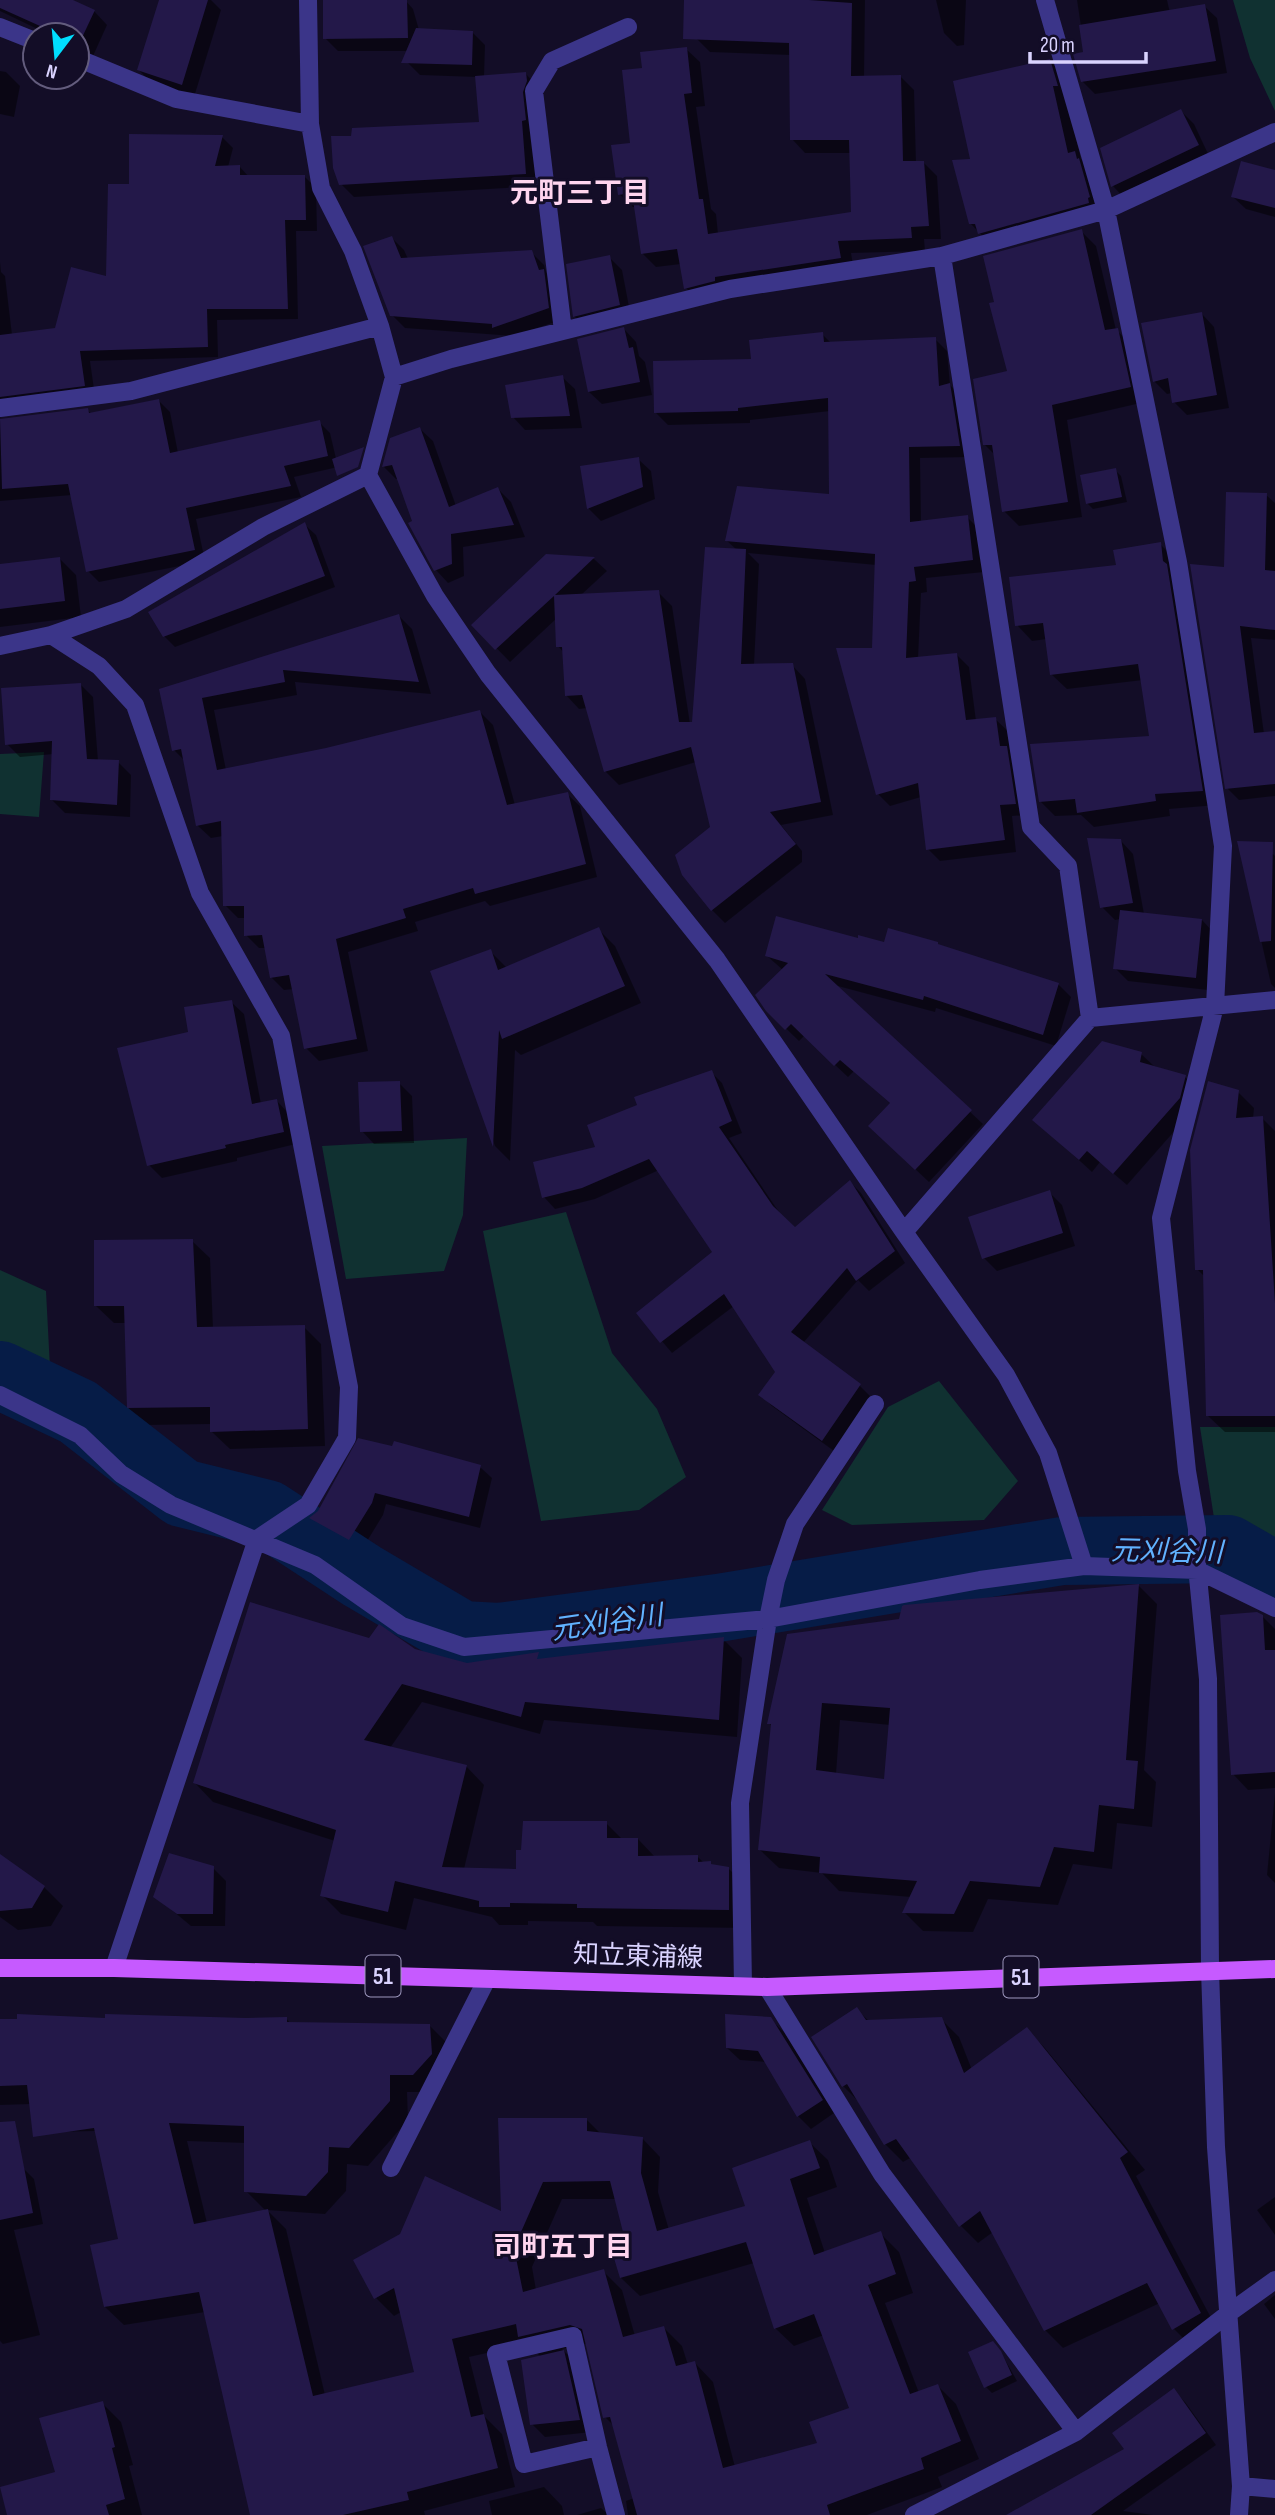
<svg xmlns="http://www.w3.org/2000/svg" width="1275" height="2515" viewBox="0 0 1275 2515" font-family="'Sofia Sans Condensed','Noto Sans JP',sans-serif">
<rect width="100%" height="100%" fill="#130d27"/>
<path fill="#103131" d="M1233,0h42v111l-25,-53z
M44,752l-5,65 -39,-3v-60z
M467,1138l-4,77 -19,56 -98,8 -24,-133z
M566,1212l46,141 45,56 29,68 -47,33 -98,11 -58,-290z
M0,1270l46,21 4,77 -50,-22z
M939,1381l79,100 -34,39 -132,5 -30,-15 66,-103z
M1200,1427h75v113l-61,-22z"/>
<path fill="#0007" fill-rule="evenodd" d="M0,0h69l25,11 13,14 -14,31 -16,-8v-13h-27l-50,-24z
M160,0h51l10,10 -27,87 -43,-14 -12,-13z
M324,0h81l8,9 6,21 53,2 13,13 -1,32 42,-3 12,13v99l-184,11 -13,-13 140,-61 -4,-46 -57,-2 -12,-12 2,-12h-72l-13,-13z
M698,0h167l-1,78 37,-1 13,13 2,73h8l13,13 4,63h-17l1,12 -74,2 3,18 -155,30 -13,-13 -5,-24 -25,3 -13,-13 -7,-47h-3l-14,-13 13,-50 11,-75 43,-20 14,13 5,44 -9,1 15,102 5,5 2,20 135,-20 -2,-61h-46l-13,-14 -1,-84 -81,-3 -13,-13z
M936,0h30l-2,45 -7,1 -13,-13z
M1077,0h90l3,13 34,-7 13,12 10,55 -132,21 -13,-13 3,-28z
M1050,61l15,16 2,24 14,58 9,9 15,45 -110,36 -25,-26 3,-62z
M0,71l6,1 14,14 -6,31 -14,-3z
M1181,111l13,13 16,34 -85,41 -12,-13 -11,-37z
M222,137l11,11 -5,19h12l9,10h56l11,11 1,43h-21l2,88 -81,1 1,37 -128,4 5,35 -92,14 -3,8v-156l1,10 4,4 7,59 45,-6 51,-51 23,-92z
M1275,171v46l-29,-8 -13,-12z
M1081,231l15,15 20,84 17,15 12,57 -78,18 15,97 -63,9 -15,-15 -9,-56 -10,-10 24,-72z
M392,238l12,12 4,9 123,-7 13,13 17,55 -48,16 -108,-8 -13,-13z
M609,257l13,13 9,47 -44,12 -13,-13z
M1202,314l12,13 15,81 -42,7 -13,-13 -2,-9 -5,1 -13,-13z
M624,329l12,13 3,14 6,6 7,33 -50,9 -13,-12z
M822,334l9,9 104,-4 12,12 3,34 12,12 9,60 -51,1 1,64 46,-5 12,12 5,43 -58,6 1,14 -6,1 -3,66 39,-4 12,12 7,54 19,-2 13,12 2,21 8,8 9,55 -15,1 4,36 -76,9 -12,-12 -7,-52 -31,9 -12,-12 -5,-145 3,-84 -128,-12 11,11 -5,101h38l13,14 28,136 -52,10 21,26v11l-77,61 -13,-13v-82l-16,-66 -77,23 -14,-14 -18,-63 -8,1 -13,-14 -2,-42 -6,-7 -1,-28 -47,44 -36,-37 73,-69 47,3 13,12 -26,24 77,-3 14,14 18,118 4,-1 43,-173 -10,-9 104,-45 -1,-85 -80,9v3l-82,2 -12,-12 97,-53z
M562,377l13,12 7,39 -57,2 -12,-13z
M159,401l11,11 8,41 141,-31 11,11 8,34 -44,10 7,20 -105,22 9,42 -106,21 -11,-11 -16,-76 -72,6v-80l87,-11 5,4z
M420,429l13,12 23,65 42,-17 13,13 14,35 -62,10 1,29 -16,7 -12,-13 -38,-91h-2l-12,-12z
M638,459l13,12 4,28 -54,22 -12,-12 -7,-42z
M1115,470l6,6 6,26 -34,7 -6,-6z
M1266,495l9,8v137l-24,-2 13,96 11,-2v64l-36,4 -12,-12 -1,-219z
M305,525l11,10 19,52 -160,60 -11,-11z
M1160,544l15,15 42,246 -48,4 1,7 -76,11 -13,-12 -26,1 -15,-15 111,-64 -8,-57 -76,9 -16,-15 -4,-35 -15,2 -15,-16z
M59,558l17,17 5,42 -81,10v-62z
M399,616l13,13 19,65 -136,-12 2,13 -83,15 12,60 100,-20 154,-38 13,13 22,80 52,-11 13,12 17,71 -107,29 -5,-5 -70,21 3,9 -70,21 20,99 -49,10 -13,-13 -12,-59 -10,1 -13,-13 -5,-29h-7l-13,-13v-17h-8l-13,-13 -2,-69 -12,2 -13,-12 -13,-65 -11,-11 -13,-60z
M80,684l13,13 5,64 20,1 13,13 -1,42 -65,-4 -13,-13 2,-46 -34,3 -13,-13z
M1121,841l12,13 11,60 58,6 12,13 -6,57 -80,-9 -13,-13 6,-49 -6,1 -13,-13z
M1273,854l2,2v132l-4,-4 -28,-124z
M598,929l17,17 26,57 -120,52 -6,-5 -5,111 -15,-15 -63,-174 58,-21 17,17z
M859,940l27,4 51,-1 4,4 118,38 12,12 -15,49 -120,-38 -1,4 -101,-27 149,139 -54,58 -46,-43 8,-35 -37,-33 -6,6 -44,-41 -5,5 -32,-31 16,-40 -16,-14z
M231,1002l13,12 17,90 16,-3 12,13 7,30 -59,14v3l-75,17 -13,-13 41,-132z
M1141,1054l13,12 31,11 13,12 -6,22 -65,74 -27,-23 -8,10 -57,-52z
M711,1072l11,11 20,50 -13,5 54,80 12,11 55,-47 11,11 44,70 -36,28 -11,-11 -55,63 57,43 11,11 -37,54 -62,-45 -11,-11 17,-23 -44,-66 -62,47 -34,-40 76,-60 -55,-83 -64,29 -40,10 -11,-12 54,-49z
M399,1083l13,13 2,47 -40,1 -12,-13z
M1238,1092l16,16 -1,11 9,-1 13,13v301h-50l-17,-16 -3,-139 -8,-8z
M1049,1192l13,13 13,41 -78,25 -13,-13 -14,-40z
M192,1241l18,17 3,70 91,-1 17,17 4,102 -95,3 -18,-17v-8l-66,1 -18,-17 -2,-85h-12l-18,-17z
M359,1440l121,27 12,11 -12,50 -94,-24 -3,11 -22,36 -38,-22 -11,-11 7,-6z
M1139,1586l18,18 -13,166 12,12 -4,45 -35,-4 -5,46 -39,-5 -15,41 -70,-6 -15,33 -50,-1 -19,-19 7,-15 -72,-6 -17,-18 -43,-5 -19,-18 13,-123 -4,-4 20,-88zM840,1720l50,5 -5,56 -49,-7z
M1262,1616l13,13v159l-27,2 -15,-16z
M723,1639l19,19 -5,79 -193,-17 -4,14 -118,-32 -32,46 76,18 18,19 -20,84 53,2 89,-48 17,17 15,-1 17,18 42,-1 7,7 24,5 19,19v41l-150,-2 -4,-4 -65,-1v4h-29l-7,-8 -78,-19 -8,32 -65,-16 -19,-19 13,-54 -122,-39 -18,-19 175,-143 97,24 71,-10 6,6z
M1275,1793v90l-8,-8z
M0,1856l44,31 19,19 -12,20 -33,4 -18,-13z
M213,1868l13,13 -1,45h-34l-36,-30z
M856,2009l13,12 72,-2 18,18 13,33 55,-40 17,17 101,123 -9,6 82,155 -26,16 -18,-18 -14,-26 -97,45 -18,-18 -52,-98 -15,11 -18,-18 -48,-68 -9,5 -18,-18 -25,-41 -17,-17z
M286,2018l5,6 139,2 18,18 1,29 -17,19h-25l1,28 -40,46 -21,-2 -1,27 -21,23 -58,-4 19,19 39,166 91,-22 -15,-61 -7,4 -18,-18 126,-84 85,-94 14,14 41,4 18,19 -2,35 11,38 78,-23 62,-65 19,18 9,27 -30,11 18,55 55,-20 19,19 14,41 -28,10 34,90 19,-7 18,18 23,55 -41,18 4,10 -75,28h-239l-2,-14 8,-3 -20,-72 -9,-9 -17,-74 -26,6 15,15 15,68 -47,5 -13,-13 9,-67 -14,-13 -58,13 15,59 18,18 13,53 -91,24 1,4h-174l-46,-203 -81,13 -19,-18 15,-66 19,-111 -88,2 -20,-28 -31,1v-83zM187,2141l59,2v48l20,20 -59,12zM562,2199h54l11,43 -6,36 19,18 114,-33 21,65 19,18 30,-11 27,74 -32,35 -84,23 -22,-85 -18,-19 -7,2 -6,-19 -18,-18 -29,8 -13,-46 -19,-19 -67,19 -4,-23z
M770,2019l14,13 50,81 -23,16 -13,-13 -31,-54 -27,-2 -13,-12z
M23,2168l11,11 9,45 -29,6 26,105 -37,9 -3,-3v-169z
M1275,2197v38l-18,-25z
M1275,2295v24l-11,-15z
M999,2349l18,32 -25,12 -6,-6 -16,-34z
M1174,2391l11,11 31,43 -93,66 30,4h-137l110,-65z
M102,2403l19,19 12,43 -4,1 13,49h-134l49,-41z
M544,2487l18,19 2,9h-72l-3,-14z
M601,2508l8,7h-32z"/>
<g fill="none" stroke-linecap="round" stroke-linejoin="round">
<path stroke="#061c47" stroke-width="68" d="M0,1375l78,37 104,81 85,21 95,62 100,59 37,2 219,-29 344,-57 166,-2 47,27"/>
</g>
<path fill="#231849" fill-rule="evenodd" d="M0,0h73l22,10 -16,34 -2,-1v-8h-17l-60,-27z
M159,0h49l-26,85 -45,-15z
M323,0h84l1,38 -85,1z
M684,0h125l43,3 -1,73 50,-1 2,86h21l5,65 -18,1 1,11 -74,3 3,17 -126,19v4l-31,8 -7,-40 -36,5 -9,-61 -14,2 -7,-50 19,-2 -8,-73 20,-2 -2,-16 47,-5 5,46 -8,1 15,105h4l5,35 143,-22 -2,-72h-59l-1,-97 -106,-4z
M1205,4l11,57 -135,21 -8,-28 10,-2 -4,-27z
M416,28l57,3 -1,34 -71,-2z
M1050,59l8,27h-5l15,67 7,-2 2,8 2,-1 11,39 -2,1 1,5 -111,31 -3,-10h-6l-17,-64 18,-1 -17,-78z
M526,72l1,9 -4,11 3,28 -4,1 4,53 -187,11 -6,-17 -2,-32h20l1,-8 127,-6 -4,-46z
M1181,109l18,36 -88,42 -11,-39z
M129,134l94,1 -8,31 25,-1v10h65l1,45h-21l3,89h-81l1,38 -128,4 5,35 -85,11v-62l55,-7 16,-61 35,9 2,-92h21z
M1241,161l34,9v38l-44,-11z
M1082,229l23,101 13,-2 13,59 -79,18 16,97 -66,10 -10,-67h-9l-10,-66 34,-8 -18,-68 5,-1 -11,-46z
M392,236l9,22 131,-8 7,20 5,-1 5,39 -57,20v-4l-102,-8 -27,-70z
M610,255l10,50 -47,12 -7,-53z
M1202,312l15,83 -45,8 -4,-25 -15,4 -12,-59z
M624,327l5,21 4,-1 7,35 -52,10 -11,-53z
M823,332l1,10 112,-5 3,49 11,-3 10,63 -51,1 1,75 58,-7 5,45 -59,7 2,14 -7,1 -3,76 51,-5 9,67 30,-3 4,29h7l9,58 -16,1 5,35 -79,10 -8,-67 -42,12 -40,-147h36l3,-94 -150,-13 12,-55 92,8 -1,-96 -90,10v3l-84,2 -1,-52 98,-2 -2,-19z
M563,375l7,41 -59,2 -6,-33z
M159,399l11,54 150,-33 8,36 -44,10 7,20 -105,22 9,42 -109,22 -18,-88 -66,5 -2,-70 88,-11 1,5z
M420,427l29,80 49,-20 16,38 -63,9 1,30 -18,7 -26,-48 4,-2 -20,-56 -10,2 8,-29z
M364,447l-6,20 -21,9 -5,-17z
M639,457l4,30 -56,22 -7,-43z
M1116,468l6,29 -36,7 -6,-29z
M1226,492l41,1 -2,77 10,1v59l-35,-4 14,107 21,-2v53l-50,5 -35,-225 34,3z
M305,522l20,54 -162,61 -15,-25z
M1161,542l2,19 4,3 36,227 -48,3 1,7 -79,12 -2,-14 -36,3 -9,-58 119,-8 -11,-72 -88,11 -7,-52 -28,3 -6,-49 107,-12 -3,-15z
M705,547l41,2 -5,115 52,-1 28,139 -51,10 26,32 -85,67 -29,-36 -7,-20 35,-28 -19,-80 -87,25 -22,-77 -17,1 -3,-49h-6l-2,-51 -59,54 -24,-25 75,-71 49,3 -40,38 104,-5 20,132h13z
M60,557l5,44 -65,8v-45z
M399,614l20,68 -136,-12 2,12 -83,16 15,72 109,-22 154,-38 27,95 61,-13 18,72 -111,30 -2,-6 -70,21 3,9 -70,21 21,100 -53,10 -15,-74 -19,3 -8,-43 -18,1v-30h-21l-2,-85 -25,5 -15,-77 -9,2 -13,-62z
M81,683l6,76 32,1 -2,45 -67,-5 2,-59 -47,4 -4,-57z
M1087,838l34,1 12,64 -33,5z
M1237,841l36,1 -2,99 -11,1z
M1120,910l82,9 -6,59 -83,-9z
M776,916l82,22v-3l26,7 4,-14 50,14v2l121,39 -16,52 -119,-39 -1,4 -98,-26 147,136 -57,60 -47,-44 22,-23 -50,-43 -6,6 -43,-42 -6,6 -19,-19 -11,-16 33,-32 -23,-7z
M599,927l26,59 -123,53 -3,-9 -6,117 -63,-176 61,-22 7,21z
M232,1000l20,104 25,-5 7,33 -59,13 1,3 -79,18 -30,-118 71,-16 -4,-25z
M1102,1041l40,11 -2,10 46,13 -6,23 -67,76 -26,-23 -8,9 -47,-40z
M712,1070l20,51 -13,6 54,79 22,21 55,-47 45,71 -39,30 -9,-13 -56,64 70,52 -39,57 -64,-46 17,-23 -51,-78 -64,49 -24,-30 76,-61 -63,-93 -67,29 -40,10 -9,-36 62,-15 -8,-22 50,-20 -3,-8z
M400,1081l2,50 -42,1 -2,-50z
M1208,1081l31,9 -3,28 27,-2 12,187v113h-69l-3,-146h-8l-5,-120z
M1050,1190l13,43 -81,26 -14,-42z
M193,1239l4,88 108,-2 3,104 -98,3v-25l-83,1 -3,-102h-30v-66z
M358,1438l34,8 2,-5 87,24 -12,52 -94,-24 -3,10 -23,37 -40,-22 9,-7z
M1139,1584l-13,176 12,1 -4,48 -35,-4 -5,47 -40,-5 -14,40 -70,-6 -16,33 -52,-1 15,-32 -98,-8 1,-16 -62,-7 13,-126h-4l20,-90 112,-15 3,-13 2,-1zM822,1703l68,5 -6,71 -68,-9z
M250,1602l119,36 10,-14 36,25 52,14 72,-11 -2,7 187,-22 -5,83 -194,-18 -4,15 -119,-33 -38,56 103,25 -25,102 74,2v-19h5l2,-29h84v17h31v18l60,-1v7l13,-1v3l18,3v43l-152,-2v-4l-67,-1v4h-31v-6l-84,-20 -7,31 -68,-16 16,-66 -143,-47z
M1257,1612l6,3 2,35h10v122l-44,3 -11,-160z
M169,1853l45,13 -1,48h-36l-24,-17z
M0,1854l45,32 -13,22 -32,3z
M857,2007l9,13 76,-3 22,56 63,-46 101,125 -8,6 81,155 -29,17 -25,-47 -103,48 -64,-120 -21,16 -63,-88 -12,6 -37,-61 -5,3 -31,-50z
M17,2014l88,4v-4l141,4 41,-1v5l143,2 2,30 -19,21h-23v26l-41,47 -20,-1 -1,25 -22,24 -62,-4v-66l-75,-3 25,101 74,-15 45,187 101,-24 -20,-84 -20,11 -21,-39 47,-26 25,-58 76,35 -3,-93h89v13l56,6 -2,36 16,58 88,-25 -13,-38 78,-28 10,28 -30,11 24,76 67,-24 15,43 -28,11 42,109 28,-10 23,57 -40,17 3,11 -97,36 3,10h-193l-27,-98 -7,1 -21,-89 -12,-4 -52,12 -2,-13 -64,15 19,78 13,-3 14,54 -91,24 2,8 -66,15h-93l-51,-223 -95,15 -14,-62 28,-6 -24,-111 -61,9 -6,-52 -27,1v-67h17zM610,2181l15,59 -15,5 10,33 126,-36 28,87 40,-15 35,94 -40,14 8,21 -94,25 -28,-107 -19,5 -12,-40 -41,11 -19,-68 -81,23 -9,-44 29,-66z
M725,2014l46,3 52,83 -26,17 -39,-66 -32,-3z
M15,2121l18,92 -33,7v-98z
M993,2341l8,10 11,24 -28,13 -16,-36z
M564,2350l16,70 -50,5 -9,-65z
M1174,2388l32,45 -115,82h-85l118,-66 -12,-16z
M103,2401l12,46 -3,1 13,51 -19,6 3,10h-102l-7,-28 55,-15 -16,-54z"/>
<g fill="none" stroke-linecap="round" stroke-linejoin="round">
<path stroke="#3b3589" stroke-width="18" d="M308,0l2,124 11,64 32,63 27,75 14,51 -26,98
M1045,0l61,210 72,352 45,284 -8,160 -54,212 26,253 10,58v38l11,112 2,291 6,177 25,339 -2,29
M0,27l35,14
M77,58l99,41 134,25
M942,256l89,571 37,39 22,152
M563,331l-29,-240 18,-30 76,-34
M394,377l57,-18 279,-70 212,-33 164,-46 169,-78
M0,408l131,-17 249,-65
M51,635l75,-26 137,-82 105,-52 67,121 53,78 229,286 187,272 102,143 42,78 36,113
M0,646l51,-11 48,31 36,39 65,188 81,143 68,351 -2,51 -39,67 -51,34
M904,1232l186,-214 185,-18
M0,1395l80,40 41,39 50,31 144,60 87,61 62,21 304,-28 212,-39 104,-14 113,4 78,38
M114,1968l143,-429
M743,1986l-3,-183 28,-184 8,-39 19,-56 80,-120
M767,1987l115,187 194,258
M391,2168l96,-189
M598,2447l-74,17 -28,-110 77,-18 25,111 18,68
M1241,2486l34,3
M914,2515l162,-83 153,-119 46,-33"/>
<path stroke="#c65aff" stroke-width="18" d="M0,1968h114l653,19 508,-18"/>
</g>
<g text-anchor="middle" dominant-baseline="central" stroke-width="6" stroke-linejoin="round" paint-order="stroke">
<g fill="#130d27" stroke="#9e98be" stroke-width="2">
<rect x="365.5" y="1955.5" width="35" height="41" rx="5"/>
<rect x="1003.5" y="1956.5" width="35" height="41" rx="5"/>
</g>
<g font-size="24" font-weight="bold" fill="#dad3ff">
<text x="383" y="1976">51</text>
<text x="1021" y="1977">51</text>
</g>
<g font-size="26" fill="#dad3ff" stroke="#130d27">
<text transform="translate(638 1957) rotate(2)">知立東浦線</text>
</g>
<g font-size="28" font-weight="bold" fill="#ffd5ef" stroke="#130d27">
<text x="580" y="193">元町三丁目</text>
<text x="563" y="2247">司町五丁目</text>
</g>
<g font-size="28" font-style="italic" fill="#61b2ff" stroke="#130d27">
<text transform="translate(1167 1552) rotate(1)">元刈谷川</text>
<text transform="translate(607 1623) rotate(-8)">元刈谷川</text>
</g>
</g>
<g transform="translate(56 56) rotate(196)"><circle r="33" fill="#130d27" stroke="#635c7d" stroke-width="2"/>
<path d="M0-5L12 26L0 18L-12 26Z" fill="#00defe"/>
<text y="-10" font-size="19" font-weight="bold" text-anchor="middle" fill="#dad3ff">N</text>
</g>
<path d="M1030 52v10h116v-10" fill="none" stroke="#dad3ff" stroke-width="3.5"/>
<text x="1040" y="52" font-size="21" fill="#dad3ff" stroke="#130d27" stroke-width="5" paint-order="stroke">20 m</text>
</svg>
